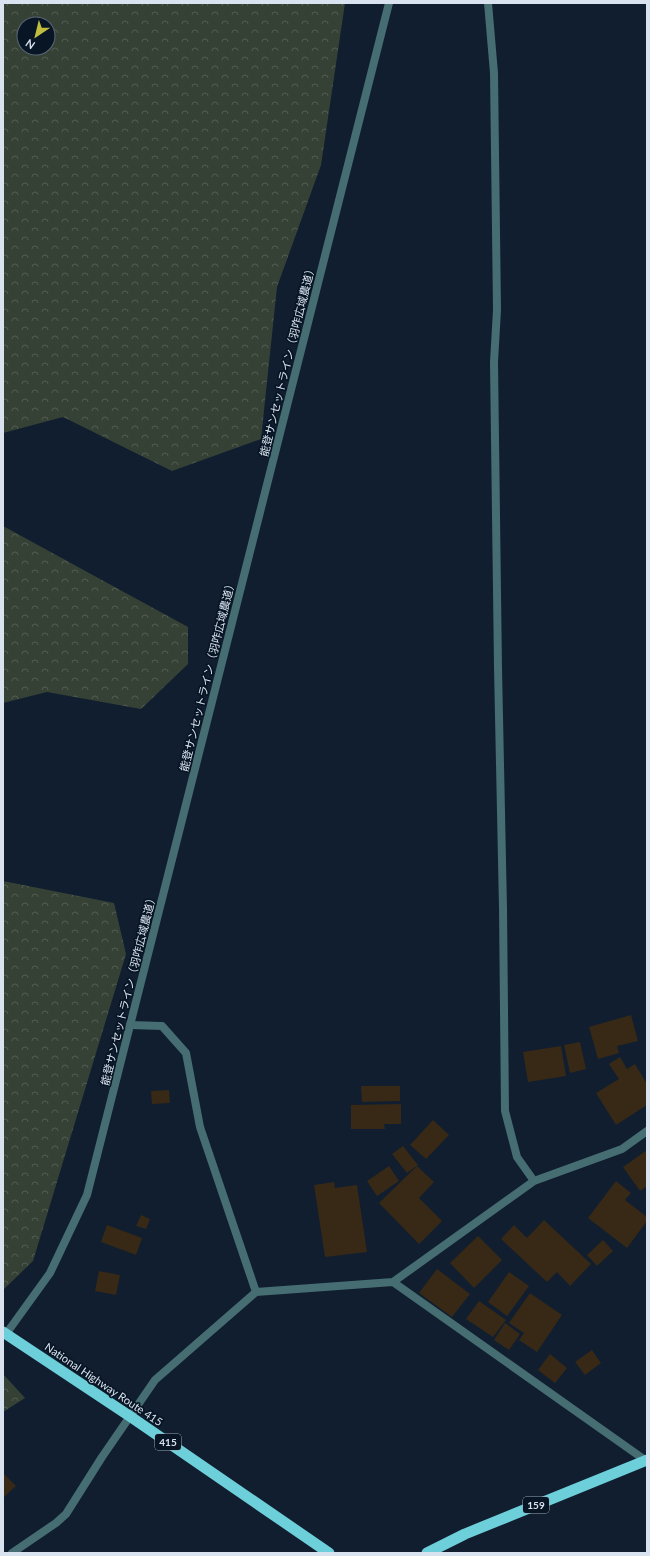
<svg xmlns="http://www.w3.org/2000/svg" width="650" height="1556" viewBox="0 0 650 1556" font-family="Lato,'Noto Sans JP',sans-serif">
<defs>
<pattern id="forest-crowns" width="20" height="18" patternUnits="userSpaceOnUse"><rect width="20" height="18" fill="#364135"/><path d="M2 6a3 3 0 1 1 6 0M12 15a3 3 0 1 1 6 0" fill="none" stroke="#525c53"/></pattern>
</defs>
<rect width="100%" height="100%" fill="#101e2f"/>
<path fill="url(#forest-crowns)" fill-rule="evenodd" d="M3,3h342l-24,162 -44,122 -16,152 -89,32 -109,-54 -60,16zM24,24h24v24h-24z
M3,526l185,101v37l-47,45 -94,-17 -44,11z
M3,881l111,22 12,51 -93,307 -30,29z
M3,1374l22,24 -22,14z"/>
<path fill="#372916" d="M631,1015l7,26 -21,5 2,7 -21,6 -9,-32z
M580,1042l6,27 -16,4 -6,-28z
M561,1046l5,30 -38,6 -5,-30z
M620,1057l7,12 8,-5 12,20v21l-31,20 -20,-32 23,-14 -10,-15z
M361,1086h39v15l-38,1z
M169,1090l1,13 -18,1 -1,-13z
M401,1104v20h-17l1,5h-34v-24z
M433,1120l16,15 -23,24 -16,-14z
M403,1146l15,19 -11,8 -15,-19z
M647,1150v36l-7,5 -17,-24z
M389,1166l10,15 -22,15 -10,-15z
M417,1166l17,16 -15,16 23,23 -23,23 -40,-41z
M616,1181l15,12 -6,7 22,17v4l-20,27 -39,-30z
M334,1182l1,6 22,-3 10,67 -42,5 -11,-72z
M141,1215l9,4 -4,10 -10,-3z
M544,1220l47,44 -21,22 -13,-14 -10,10 -46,-43 13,-14 13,13z
M107,1225l35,13 -6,17 -35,-13z
M478,1236l24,24 -28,28 -24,-25z
M603,1240l10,11 -16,15 -10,-11z
M437,1269l33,25 -18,23 -33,-24z
M99,1271l21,4 -4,20 -21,-4z
M509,1272l20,14 -22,30 -19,-14z
M530,1293l32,22 -25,37 -18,-12 5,-7 -15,-10z
M479,1301l27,19 -13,17 -27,-18z
M505,1323l15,11 -11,16 -15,-10z
M592,1350l9,13 -16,12 -10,-13z
M550,1354l17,14 -12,15 -17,-13z
M3,1473l13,13 -13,12z"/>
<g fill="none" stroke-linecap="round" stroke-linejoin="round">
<path stroke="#456d72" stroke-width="8" d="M488,3l6,70 3,237 -3,52 4,306 5,240 2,203 12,46 17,24
M130,1025l32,1 24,27 14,74 56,165
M393,1282l252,178
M12,1553l44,-30 10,-9 36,-57 53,-77 101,-88 137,-10 141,-101 88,-32 25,-18"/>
<path stroke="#456d72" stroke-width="8" d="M6,1334l44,-61 37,-78 302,-1192"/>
<path stroke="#6dcfd9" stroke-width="11" d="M3,1332l128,85 198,136
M427,1553l38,-19 182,-74"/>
</g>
<g text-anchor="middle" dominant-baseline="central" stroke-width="3.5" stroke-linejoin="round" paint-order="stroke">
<g fill="#071525" stroke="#9aa5b2" stroke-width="1">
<rect x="155" y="1434" width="26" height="16" rx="3"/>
<rect x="523" y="1497" width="26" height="16" rx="3"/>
</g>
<g font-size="10" font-weight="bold" fill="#d9e3ef">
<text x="168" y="1442">415</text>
<text x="536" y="1505">159</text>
</g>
<g font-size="11" fill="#d9e3ef" stroke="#071525">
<text transform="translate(287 360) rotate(-76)">能登サンセットライン（羽咋広域農道）</text>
<text transform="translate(207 675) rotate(-76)">能登サンセットライン（羽咋広域農道）</text>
<text transform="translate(128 989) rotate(-76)">能登サンセットライン（羽咋広域農道）</text>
<text transform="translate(104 1384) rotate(34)">National Highway Route 415</text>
</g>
</g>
<rect width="650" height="1556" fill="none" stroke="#d9e3ef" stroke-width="8"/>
<g transform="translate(36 36) rotate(215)"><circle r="19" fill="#071525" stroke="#5b6776"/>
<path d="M0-3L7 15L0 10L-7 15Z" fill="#c2bd3f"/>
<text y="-6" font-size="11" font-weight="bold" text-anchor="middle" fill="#d9e3ef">N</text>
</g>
</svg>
